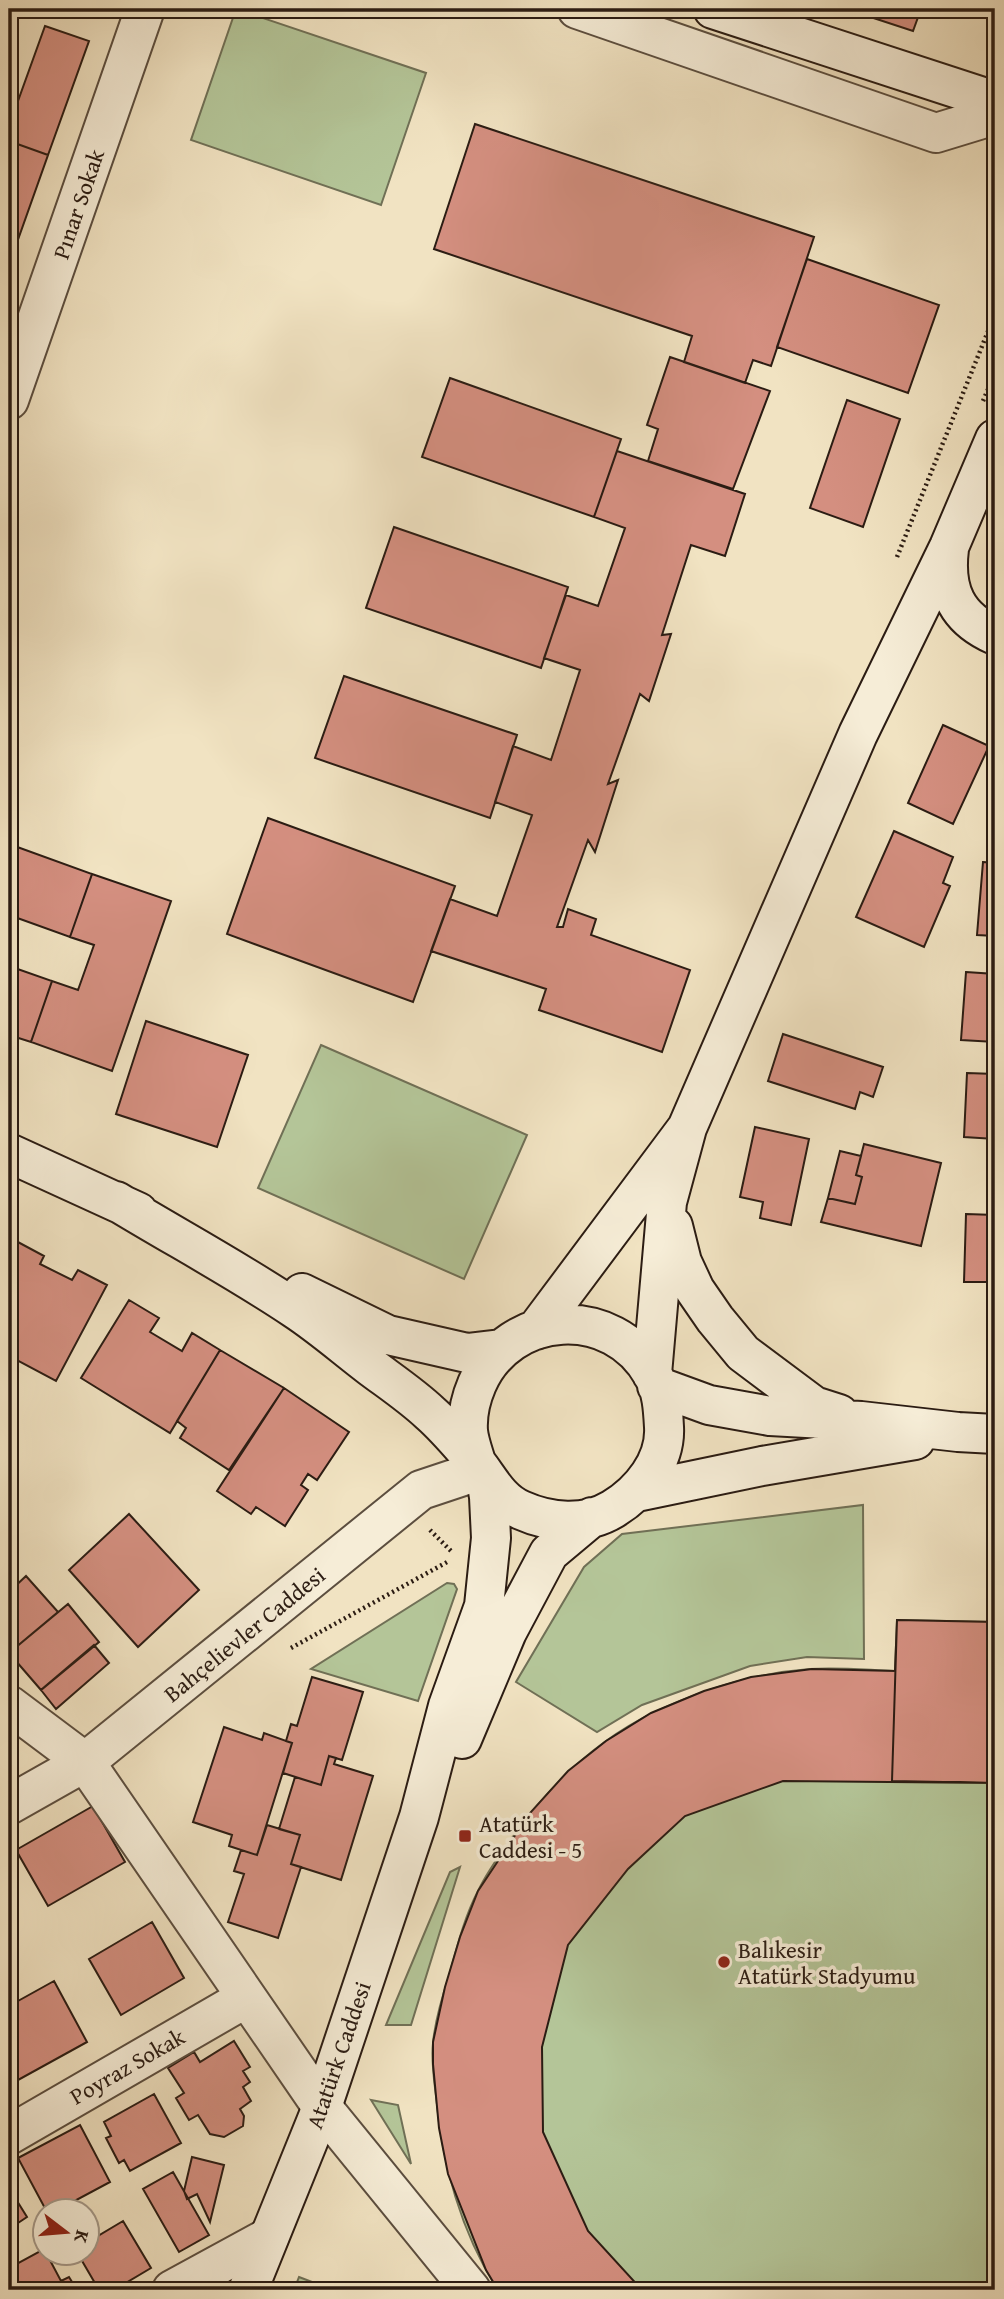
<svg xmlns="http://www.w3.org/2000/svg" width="1004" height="2299" viewBox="0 0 1004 2299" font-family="'Gentium Book Plus',serif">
<rect width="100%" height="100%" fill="#f1e3c2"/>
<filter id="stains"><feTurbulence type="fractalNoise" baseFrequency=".00286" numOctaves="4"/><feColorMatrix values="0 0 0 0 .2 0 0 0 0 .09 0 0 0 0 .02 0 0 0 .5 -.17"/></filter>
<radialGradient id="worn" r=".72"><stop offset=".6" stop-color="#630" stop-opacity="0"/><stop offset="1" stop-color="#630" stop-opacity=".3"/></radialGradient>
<path fill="#b4c598" stroke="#707056" stroke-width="2" d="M236,9l190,64 -45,132 -190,-65z
M321,1045l206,90 -63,144 -206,-91z
M863,1505l1,154 -57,-2 -57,9 -108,39 -45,27 -81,-50 68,-115 38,-33z
M447,1583l7,1 3,5 -39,112 -107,-32z
M897,1620l98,2v668h-497c-37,-57 -56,-127 -62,-194 -2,-17 -5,-36 -3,-53 2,-22 9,-46 16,-67 8,-29 15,-58 29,-85 8,-17 20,-34 31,-49 38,-54 84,-100 144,-129 50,-24 103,-40 157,-44 28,-2 57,1 85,2z
M460,1867l-49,158h-25l64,-153z
M371,2100l27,5 13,59z
M299,2277l34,13h-39z"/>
<path fill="#d48f80" stroke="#2b1c13" stroke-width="2" d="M846,9h75l-8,22z
M45,26l44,15 -41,114 -39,-14v-15z
M475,124l339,113 -43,129 -18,-6 -8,23 -61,-21 8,-26 -258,-87z
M9,141l39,14 -39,110z
M807,259l132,46 -31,88 -131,-46z
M670,357l100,34 -37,98 -85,-28 10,-32 -11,-4z
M450,378l171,61 -27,78 -172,-60z
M847,400l53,19 -37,108 -53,-19z
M617,451l128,43 -20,62 -34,-11 -29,90 9,-1 -22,67 -9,-7 -32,90 10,-4 -23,72 -7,-12 -31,87h6l5,-18 28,10 -5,16 99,35 -28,82 -123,-42 7,-21 -115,-38 19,-52 47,17 35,-101 -37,-13 18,-56 38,14 29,-90 -36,-12 22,-63 32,11 27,-78 -31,-11z
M394,527l174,60 -27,81 -175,-60z
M344,676l173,59 -27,83 -175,-60z
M943,725l46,21 -36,78 -45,-21z
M268,818l187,68 -42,116 -186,-68z
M894,831l59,26 -10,26 7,3 -26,61 -68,-30z
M9,844l83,30 -22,63 -61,-22z
M983,862l12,1v73l-18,-1z
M92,874l79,27 -59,170 -81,-29 21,-61 26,9 16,-45 -24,-8z
M9,966l43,15 -21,61 -22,-7z
M966,972l29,2v68l-34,-2z
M146,1021l102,34 -31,92 -101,-33z
M783,1034l100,33 -10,30 -13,-5 -5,17 -87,-28z
M967,1073l28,1v65l-31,-2z
M755,1127l54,12 -18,86 -31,-7 3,-16 -23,-5z
M864,1144l77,19 -20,83 -100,-24 7,-24 27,6 7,-27 -6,-2z
M840,1151l21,5 -5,19 6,2 -7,27 -27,-6z
M966,1214l29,1v67h-31z
M16,1241l28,15 -4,8 32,16 6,-10 29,15 -51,96 -47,-25v-101z
M129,1300l30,18 -9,14 32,19 10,-18 28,17 -50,83 -89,-55z
M220,1350l64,38 -55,82 -49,-32 6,-10 -9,-7z
M284,1388l65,44 -32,48 -9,-6 -7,11 7,5 -23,36 -29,-19 -5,7 -34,-23z
M9,1504l7,5 -7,11z
M129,1514l70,76 -61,57 -69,-77z
M26,1576l32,36 -49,41v-61z
M68,1604l31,38 -58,48 -32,-37z
M897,1620l98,2v161l-212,-2 -98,35 -57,53 -60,76 -26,102 1,85 45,99 54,59h-144l-12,-20 -38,-96 -9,-46 -6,-64v-22l12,-55 15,-50 18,-46 52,-78 38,-42 38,-30 45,-28 53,-22 47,-14 61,-8 83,2z
M897,1620l98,2v161l-103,-2z
M94,1645l15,18 -53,46 -15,-19z
M312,1677l51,15 -21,68 -13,-4 -8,29 -38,-12 9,-30 -6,-2 5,-17 6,2z
M224,1727l38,13 2,-7 28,10 -35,112 -28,-9 3,-11 -39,-13z
M329,1756l7,2 -2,6 39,12 -32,104 -50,-16 9,-29 -21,-6 16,-52 26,8z
M93,1806l32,56 -77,44 -32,-56z
M267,1825l33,10 -9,29 10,3 -23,71 -50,-16 16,-48 -10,-3 7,-21 16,5z
M152,1922l32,56 -63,37 -32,-56z
M54,1981l33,61 -78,43v-79z
M234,2041l16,26 -7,4 7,11 -7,5 8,14 -11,8 4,7 -1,10 -19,11 -14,-3 -12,-19 -9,5 -13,-22 8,-5 -16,-25 26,-16 6,10z
M154,2094l27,49 -51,28 -6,-11 -5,3 -13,-25 5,-2 -7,-14z
M80,2125l30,57 -56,30h-7l-29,-54z
M192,2157l32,8 -14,57 -13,-28 -10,5 -3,-8z
M173,2172l36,63 -30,17 -36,-63z
M9,2188l18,29 -18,12z
M123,2221l28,47 -37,22h-15l-21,-36h10v-20l3,6z
M44,2249l17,32 8,-4 8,13h-68v-22z"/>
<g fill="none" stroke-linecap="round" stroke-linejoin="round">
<defs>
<path id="minor" d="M577,9l359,124 59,-18
M9,400l136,-391
M9,1705l76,57 237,345 149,183
M9,1805l76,-43 336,-272 60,-20
M9,2135l237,-137
M172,2290l97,-53"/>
<path id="secondary" d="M713,9l282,92
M949,549c-5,41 7,69 46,86
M687,1128l171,-394 91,-187 46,-108
M9,1153l129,59
M116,1201c59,36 121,69 179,108 26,17 51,39 76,58 20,15 41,29 59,46 16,14 30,31 44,47 15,18 24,40 47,50 29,13 64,16 92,-1 28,-17 53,-48 51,-82 -1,-19 -2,-36 -11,-52 -40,-72 -144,-65 -176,9 -6,14 -10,31 -9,47 1,10 5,21 8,31
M673,1226l9,36 13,28 20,29 28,34 71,53 25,8
M302,1293l86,42 79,18 34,-4
M536,1330l151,-202 -20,74 -15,172
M657,1386l52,19 61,11 91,5 97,11 37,2
M637,1492l125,-26 153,-26
M462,1739l45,-107 42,-79 43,-36
M248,2290l74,-183 97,-290 29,-111 36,-100 7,-68 -2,-41 -3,-19"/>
</defs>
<use href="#minor" stroke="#5c4e3f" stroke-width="42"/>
<use href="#secondary" stroke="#2b1c13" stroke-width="42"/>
<path stroke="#2b1c13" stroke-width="4.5" stroke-dasharray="2 3.5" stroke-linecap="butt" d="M991,29l4,1
M987,42l8,3
M983,401l12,-28
M897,557l98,-243
M430,1530l21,21
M291,1648l158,-87"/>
<use href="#minor" stroke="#f6edd7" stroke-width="38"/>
<use href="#secondary" stroke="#f6edd7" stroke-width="38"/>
</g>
<g fill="#8f2418" stroke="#f6edd7" stroke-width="2.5">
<rect x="458" y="1829" width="14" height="14" rx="3.5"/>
<circle cx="724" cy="1962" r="7"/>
</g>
<g text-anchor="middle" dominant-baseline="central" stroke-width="7" stroke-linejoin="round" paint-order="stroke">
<g font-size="23" fill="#2b1c13" stroke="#f6edd7">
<text transform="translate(78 204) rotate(-71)">Pınar Sokak</text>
<text transform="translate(244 1634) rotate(-39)">Bahçelievler Caddesi</text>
<text transform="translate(338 2055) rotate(-71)">Atatürk Caddesi</text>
<text transform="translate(127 2066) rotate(-30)">Poyraz Sokak</text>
</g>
<g font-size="23" fill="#2b1c13" stroke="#f6edd7" text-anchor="start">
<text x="479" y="1823">Atatürk<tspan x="479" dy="26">Caddesi - 5</tspan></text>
<text x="738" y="1949">Balıkesir<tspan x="738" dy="26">Atatürk Stadyumu</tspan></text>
</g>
</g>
<rect width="1004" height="2299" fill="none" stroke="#f1e3c2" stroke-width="35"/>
<rect x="10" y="10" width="983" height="2278" fill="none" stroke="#2b1c13" stroke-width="3.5"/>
<rect x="18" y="18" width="969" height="2264" fill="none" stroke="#2b1c13" stroke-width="2"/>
<g transform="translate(66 2232) rotate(106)"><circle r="33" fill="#f6edd7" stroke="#a59989" stroke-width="2"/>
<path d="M0-5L12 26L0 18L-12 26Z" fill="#8f2418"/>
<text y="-10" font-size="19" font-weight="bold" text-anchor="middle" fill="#2b1c13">K</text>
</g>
<rect width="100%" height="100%" filter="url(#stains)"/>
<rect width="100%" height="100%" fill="url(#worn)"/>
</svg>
